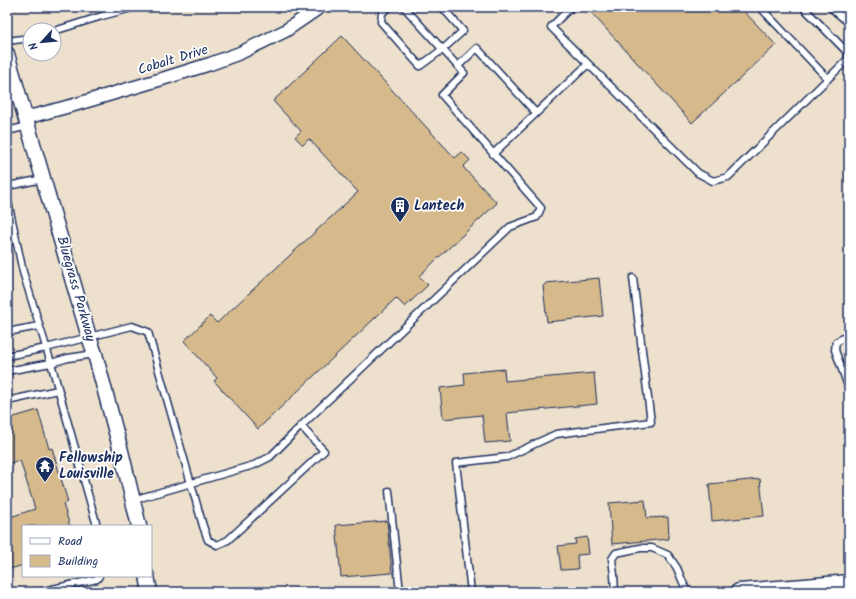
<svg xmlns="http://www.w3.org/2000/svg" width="856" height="599" viewBox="0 0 856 599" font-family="Kalam,sans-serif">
<rect width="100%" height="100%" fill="#f7f1e8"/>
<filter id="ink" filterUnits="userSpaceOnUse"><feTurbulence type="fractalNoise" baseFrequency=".025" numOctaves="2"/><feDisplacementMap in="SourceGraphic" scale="8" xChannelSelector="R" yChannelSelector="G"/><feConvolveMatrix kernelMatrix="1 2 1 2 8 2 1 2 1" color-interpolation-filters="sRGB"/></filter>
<g filter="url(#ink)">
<path fill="#ede0cc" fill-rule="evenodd" d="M7,7h842v585h-842zM30,30h24v24h-24zM23,526h128v50h-128z"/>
<path fill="#d7ba8c" stroke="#1b2f5e" d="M586,7h154l36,38 -84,78z
M342,36l113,122 7,-6 8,8 -7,7 34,36 -78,73 9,9 -23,22 -9,-9 -138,131 -44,-48 3,-3 -33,-37 26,-25 7,7 141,-131 -49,-53 -6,6 -8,-8 6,-6 -28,-30z
M599,278l4,38 -56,6 -4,-36 3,-3z
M504,369l1,12 89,-8 3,31 -90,9 3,28 -25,2 -3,-28 -39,4 -3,-31 25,-3 -1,-12z
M38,410l11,39 3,-1 16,54 -5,2 7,22h-47v39l-16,5v-52l28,-9 -15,-49 -13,4v-45z
M760,479l4,37 -52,5 -3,-37z
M645,500l2,18 21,-1 1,22 -57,5 -3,-41z
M387,521l5,52 -51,4 -5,-52z
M587,537l2,17 -12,1 1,14 -17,1 -3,-24 18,-2 -1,-5z"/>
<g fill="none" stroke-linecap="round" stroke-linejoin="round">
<defs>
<path id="service" d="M389,7l-7,6 -1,9 39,44 23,-17 20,-18 -21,-24
M571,7l-20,20 147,146 15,8 15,-4 121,-119
M760,7l68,72
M803,7l46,47
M830,7l19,16
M54,31l48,-15 33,-9
M7,41l23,-3
M458,66l19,-18 59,65
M7,131l21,-5
M493,154l95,-90
M7,185h6l30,-6
M7,197l16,75 28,91 46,163
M7,332l32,-6
M849,335l-13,7 -1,8 14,39
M7,356l39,-8 86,-22 16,6 55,194 5,14 9,5 11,-5 96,-89 -23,-25 209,-199 27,-10 4,-9 -99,-113 22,-22 -60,-66
M7,371l44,-8 17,-5 27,-4
M7,401l51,-11
M389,491l11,101
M133,500l121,-35 16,-8 31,-31
M39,592l58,-13 2,-3
M471,592l-15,-129 51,-6 49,-23 95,-12 -18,-144
M615,592l-1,-17 -2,-16 4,-6 24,-5h12l16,7 9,13 10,24"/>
<path id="minor" d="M25,118l49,-13 88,-26 48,-15 30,-11 45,-22 35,-24"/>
<path id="tertiary" d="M7,54l82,283 6,17 26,97 18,75
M147,576l3,16"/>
<path id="secondary" d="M739,592l66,-5 44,-4"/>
</defs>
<use href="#service" stroke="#1b2f5e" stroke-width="9"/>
<use href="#minor" stroke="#1b2f5e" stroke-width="15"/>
<use href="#tertiary" stroke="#1b2f5e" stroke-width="17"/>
<use href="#secondary" stroke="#1b2f5e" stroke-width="19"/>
<use href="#service" stroke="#fff" stroke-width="6"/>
<use href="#minor" stroke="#fff" stroke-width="12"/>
<use href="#tertiary" stroke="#fff" stroke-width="14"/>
<use href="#secondary" stroke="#fff" stroke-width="16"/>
</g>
</g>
<defs>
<symbol id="building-pin" viewBox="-11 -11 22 30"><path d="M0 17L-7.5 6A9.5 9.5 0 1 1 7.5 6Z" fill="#1b2f5e" stroke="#fff"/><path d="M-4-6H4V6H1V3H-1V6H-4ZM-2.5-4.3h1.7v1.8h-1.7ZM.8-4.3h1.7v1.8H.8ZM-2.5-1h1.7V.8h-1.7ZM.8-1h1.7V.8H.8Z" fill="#fff"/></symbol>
<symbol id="temple-pin" viewBox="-11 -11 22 30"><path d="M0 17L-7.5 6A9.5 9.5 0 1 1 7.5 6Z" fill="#1b2f5e" stroke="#fff"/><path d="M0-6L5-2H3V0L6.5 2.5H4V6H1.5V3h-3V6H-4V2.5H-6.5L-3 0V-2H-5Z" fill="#fff"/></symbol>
</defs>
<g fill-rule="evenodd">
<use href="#building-pin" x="389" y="195" width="22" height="30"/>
<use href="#temple-pin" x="34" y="455" width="22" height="30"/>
</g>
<g text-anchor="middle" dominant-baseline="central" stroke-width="3.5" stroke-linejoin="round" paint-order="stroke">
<g font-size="14" fill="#1b2f5e" stroke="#fff">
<text transform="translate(173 60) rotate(-17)">Cobalt Drive</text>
<text transform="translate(76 289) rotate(74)">Bluegrass Parkway</text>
</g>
<g font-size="14" font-weight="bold" fill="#1b2f5e" stroke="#fff" text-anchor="start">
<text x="414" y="206">Lantech</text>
<text x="59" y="458">Fellowship<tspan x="59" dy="16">Louisville</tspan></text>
</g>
</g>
<rect width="856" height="599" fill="none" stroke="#fff" stroke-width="24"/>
<rect x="12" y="12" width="832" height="575" fill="none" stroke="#1b2f5e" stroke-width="1.5" filter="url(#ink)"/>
<rect x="22" y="525" width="130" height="52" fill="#ffffff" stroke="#a4acbf"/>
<rect x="30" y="538" width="20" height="6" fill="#ffffff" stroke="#a4acbf"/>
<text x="58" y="545" font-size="12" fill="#1b2f5e">Road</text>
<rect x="30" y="555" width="20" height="12" fill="#d7ba8c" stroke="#a4acbf"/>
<text x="58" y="565" font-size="12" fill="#1b2f5e">Building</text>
<g transform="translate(42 42) rotate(243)"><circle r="19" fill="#ffffff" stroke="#a4acbf"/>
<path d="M0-3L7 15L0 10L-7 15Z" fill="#1b2f5e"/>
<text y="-6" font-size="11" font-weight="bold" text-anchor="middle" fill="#1b2f5e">N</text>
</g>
</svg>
